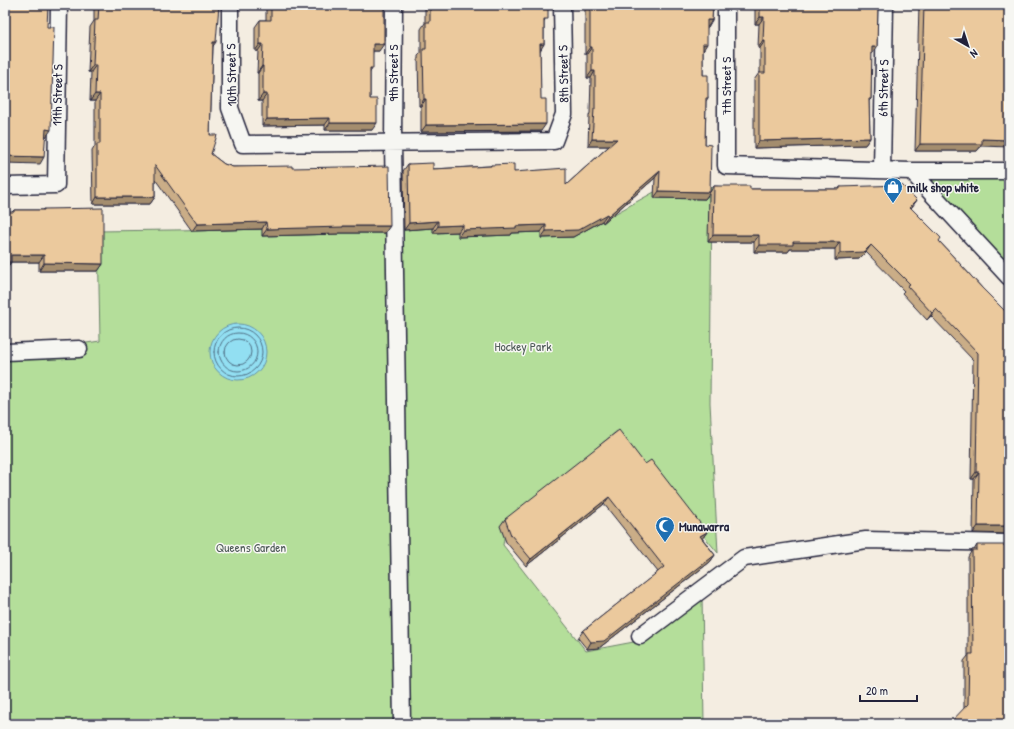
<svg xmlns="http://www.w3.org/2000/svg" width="1014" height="729" viewBox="0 0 1014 729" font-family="'Patrick Hand',sans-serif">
<rect width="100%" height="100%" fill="#f4ede1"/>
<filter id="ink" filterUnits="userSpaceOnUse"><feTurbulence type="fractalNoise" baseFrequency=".025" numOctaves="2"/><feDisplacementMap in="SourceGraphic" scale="8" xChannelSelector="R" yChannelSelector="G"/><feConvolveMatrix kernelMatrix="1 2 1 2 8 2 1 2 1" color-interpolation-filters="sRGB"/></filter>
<g filter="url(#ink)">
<path fill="#b4de9a" stroke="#6b806a" d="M911,171h98v106z
M712,187l-2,216 8,150 -101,-122 -110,90 -4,24 83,106 53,-10 63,-47 2,130h-699v-369l95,-14 -2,-110 296,-4 215,-10 47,-26z"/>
<path fill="#92dff2" stroke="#6593a9" d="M210 352a28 28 0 1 1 56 0a28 28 0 1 1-56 0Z"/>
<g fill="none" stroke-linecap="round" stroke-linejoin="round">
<path stroke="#4f6e84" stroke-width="1" d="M214 352a24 24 0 1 1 48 0a24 24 0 1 1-48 0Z
M219 352a19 19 0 1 1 38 0a19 19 0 1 1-38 0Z
M225 352a13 13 0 1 1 26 0a13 13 0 1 1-26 0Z"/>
<defs>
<path id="minor" d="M230,5v103l13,36 311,-3 10,-27 -2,-109
M394,5l-1,137 9,582
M726,5v161l185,5h98
M882,170l3,-165
M911,171l98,106
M5,186l51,-1 3,-180
M5,352l74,-3
M640,636l104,-78 122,-18 143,3"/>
</defs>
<use href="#minor" stroke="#22223b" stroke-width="19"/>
<use href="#minor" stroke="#f6f6f2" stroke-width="16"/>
</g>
<path fill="#caad87" stroke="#22223b" d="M94,5h125l-6,42 -3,88 1,19 13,10 9,3 59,1 93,65h-46l-1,1 -76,2v-7l-70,2 -37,-52v18l-5,7h-57l-1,-53 3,-5v-45h-5l1,-29h-3l2,-45 4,-6z
M266,5h118l-5,46h-6l-3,22v26l2,31h-47v-5l-63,1v-25h-4v-28h-1l1,-22h-3v-24l5,-7h6z
M425,5h123l-4,18v21l-4,5 1,82 -120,1v-26h-2l-1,-50 3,-3v-24l4,-6z
M585,5h128l-1,15 -4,7h-1l-4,23v25l5,23 -2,3 -1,43 5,48 4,-6 36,3h89l1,-2 77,13 -6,8 28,33 43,47 27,27v219l-36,-1 1,-54h-3l2,-119 -42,-44 -4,4 -25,-27 2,-2 -38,-39 -7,7 -24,1v-11h-45l-2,3h-34v-10h-46l1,-48 -4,5 -51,-1 1,-20 -52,45 -1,-2 -29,16 -32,1v-6l-29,1 -1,2 -53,2v-5l-25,1v-5l-29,2 -1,-59 5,-7 25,5 57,-3 1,-1 23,7 52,13 43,-39h-21l1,-30 1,-3 1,-35h-4v-24h-2z
M755,5h123l-1,42 -6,7v45l-2,2 1,37 -5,7 -111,3v-68l5,-7h1v-25h-2l1,-24h-4z
M919,5h90l-28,141 -4,5h-62z
M44,209l59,55 -5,7h-59v-9h-28l-5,7 6,-57 2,-2h29z
M645,464l62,68 -5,6 13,17 -5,7 -111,86 -12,1 -9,-11 5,-7 75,-59 -54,-68 -78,62 -20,-24 -6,-16 5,-7z
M977,545l32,179 -45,-15v-48l4,-5v-99l4,-7h2z"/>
<path fill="#a48d6e" stroke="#22223b" d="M760,17h4l-5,7h-4z
M707,20h5l-4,7h-6z
M763,41h2l-5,7h-2z
M213,42h3l-5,7z
M260,44h3l-5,7h-3z
M373,44h11l-5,7h-11z
M540,44h4l-4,7z
M703,44h4l-5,8z
M590,47h2l-5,7h-2z
M872,47h5l-5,7h-5z
M93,65h3l-5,7h-3z
M262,66h1l-5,7h-1z
M370,68h3l-5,7z
M592,71h3l-4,7h-4z
M95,94h5l-5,7h-5z
M263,94h4l-5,7h-4z
M424,99h2l-5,7h-2z
M330,118l-5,7 -63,1 5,-7z
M330,123h47l-5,7h-47z
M546,124l-5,7 -120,1 5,-7z
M46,129l5,1 -5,7 -5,-1z
M870,138l-5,7 -111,3 5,-7z
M592,139h25l-5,7h-24z
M982,139l27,1v7l-28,-1 -4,5h-62l5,-7z
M5,156l39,1 -4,7 -35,-1z
M660,171l-5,7 -52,45 5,-7z
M659,191l51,1 -5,7 -51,-1z
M97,197h58l-5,7h-57z
M917,200l-5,7 -7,7 5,-7z
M607,214l-5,7 -29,16 -32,1 5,-7z
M438,221l-5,7 -29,2 5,-7z
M266,222l-4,7 -70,2 5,-7z
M463,225l-5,7 -25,1 5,-7z
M546,225l-5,7 -29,1 -1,2 -53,2 5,-7 53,-4z
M343,226h47l-5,7h-46l-1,1 -76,2 5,-7z
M713,235h46l-5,7h-46z
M793,242h47l-5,7h-45l-2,3h-34l5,-7z
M871,245l-5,7 -7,7 -24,1 5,-7z
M11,255h33l-5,7h-28l-5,7h-1v-7z
M44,263l59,1 -5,7h-59z
M936,309l-5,7 -4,4 5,-7z
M976,472h3l-5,7h-3z
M609,497l-5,7 -78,62 5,-7z
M978,526h31v8l-36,-1z
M707,532l-5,7 -2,-3z
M715,555l-5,7 -111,86 -12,1 4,-7z"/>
<path fill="#ebc99d" stroke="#22223b" d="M5,5h43l-1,22h7l-3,103 -5,-1 -2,28 -39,-1z
M99,5h120l-3,37h-3l-3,93h7l-6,19 13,10 9,3 59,-1v2l97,-2 1,60h-47v1l-76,2 -1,-7 -69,2 -42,-59v32h-58v-53h3v-50h-5l1,-29h-3l2,-45h3z
M271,5h113v39h-11v24h-3v31h7v24h-47v-5l-63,1v-25h-4v-28h-1l1,-22h-3v-24h11z
M430,5h118v14h-4v25h-4l1,55h5v25l-120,1v-26h-2l-1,-50h3v-27h4z
M590,5h123l-1,15h-5v24h-4v31h5v23h-2l-1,46 6,1 -1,47 -51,-1 1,-20 -52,45 -1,-2 -29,16 -32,1v-6l-30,1v2l-53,2v-5l-25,1v-5l-29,2 -1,-59 25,-1v6l58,-3v-1l23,-1v8l52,-4v17l51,-46h-25l2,-30h1v-38h-3v-24h-2z
M760,5h118l-1,42h-5l-1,52h-2l1,39 -111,3v-68h6v-32h-2l1,-24h-4z
M924,5h85v135l-27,-1v5h-62z
M902,185l15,15 -7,7 31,31 -2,3 43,47 27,27v211h-31l1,-54h-3l2,-119 -42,-44 -4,4 -25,-27 3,-2 -39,-39 -7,7 -24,1v-11h-47v3h-34v-10h-46l1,-49h36v3h90v-2z
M103,208v56l-59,-1v-8h-33v7h-6v-50h9v-2h30v-1z
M619,430l26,34 6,-4 56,72 -7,4 15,19 -111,86 -13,1 -8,-11 81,-64 -55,-70 -78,62 -20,-24 -6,-16z
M977,545h32v179h-60l19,-20 1,-50h4l-1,-104h5z"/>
</g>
<defs>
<symbol id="shop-pin" viewBox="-11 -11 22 30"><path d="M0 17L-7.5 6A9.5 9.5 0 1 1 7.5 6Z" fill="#1f6fb2" stroke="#f6f6f2"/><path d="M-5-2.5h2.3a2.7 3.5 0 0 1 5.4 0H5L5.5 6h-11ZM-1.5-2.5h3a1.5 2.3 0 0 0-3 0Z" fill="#fff"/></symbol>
<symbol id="mosque-pin" viewBox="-11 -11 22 30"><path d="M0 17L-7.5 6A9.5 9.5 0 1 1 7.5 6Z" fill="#1f6fb2" stroke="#f6f6f2"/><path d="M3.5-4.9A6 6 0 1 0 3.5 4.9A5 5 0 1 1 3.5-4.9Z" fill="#fff"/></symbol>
</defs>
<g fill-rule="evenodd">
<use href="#shop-pin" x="882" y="176" width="22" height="30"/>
<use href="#mosque-pin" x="654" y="515" width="22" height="30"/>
</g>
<g text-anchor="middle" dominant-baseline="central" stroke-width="3" stroke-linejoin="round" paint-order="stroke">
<g font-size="13" fill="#22223b" stroke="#f6f6f2">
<text transform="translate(393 73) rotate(-90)">9th Street S</text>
<text transform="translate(563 74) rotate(-91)">8th Street S</text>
<text transform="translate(231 75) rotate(-91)">10th Street S</text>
<text transform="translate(726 86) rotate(-90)">7th Street S</text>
<text transform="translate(883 88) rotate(-89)">6th Street S</text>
<text transform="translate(57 95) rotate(-89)">11th Street S</text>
</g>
<g font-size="13" font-weight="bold" fill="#22223b" stroke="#f6f6f2" text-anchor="start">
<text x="907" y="187">milk shop white</text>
<text x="679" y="526">Munawarra</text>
</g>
<g font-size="13" fill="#4e5a58" stroke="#f6f6f2">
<text x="523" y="346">Hockey Park</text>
<text x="251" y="547">Queens Garden</text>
</g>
</g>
<rect width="1014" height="729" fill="none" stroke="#f6f6f2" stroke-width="20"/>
<rect x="10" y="10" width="994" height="709" fill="none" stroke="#22223b" stroke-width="1.5" filter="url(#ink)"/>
<g transform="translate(968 46) rotate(141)" stroke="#f6f6f2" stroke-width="3" paint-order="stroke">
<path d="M0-3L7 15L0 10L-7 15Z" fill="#22223b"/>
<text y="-6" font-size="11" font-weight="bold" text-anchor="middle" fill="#22223b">N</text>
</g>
<path d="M860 695v6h57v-6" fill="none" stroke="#22223b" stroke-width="2"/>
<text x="866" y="695" font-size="12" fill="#22223b" stroke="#f6f6f2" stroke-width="3" paint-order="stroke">20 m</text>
</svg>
